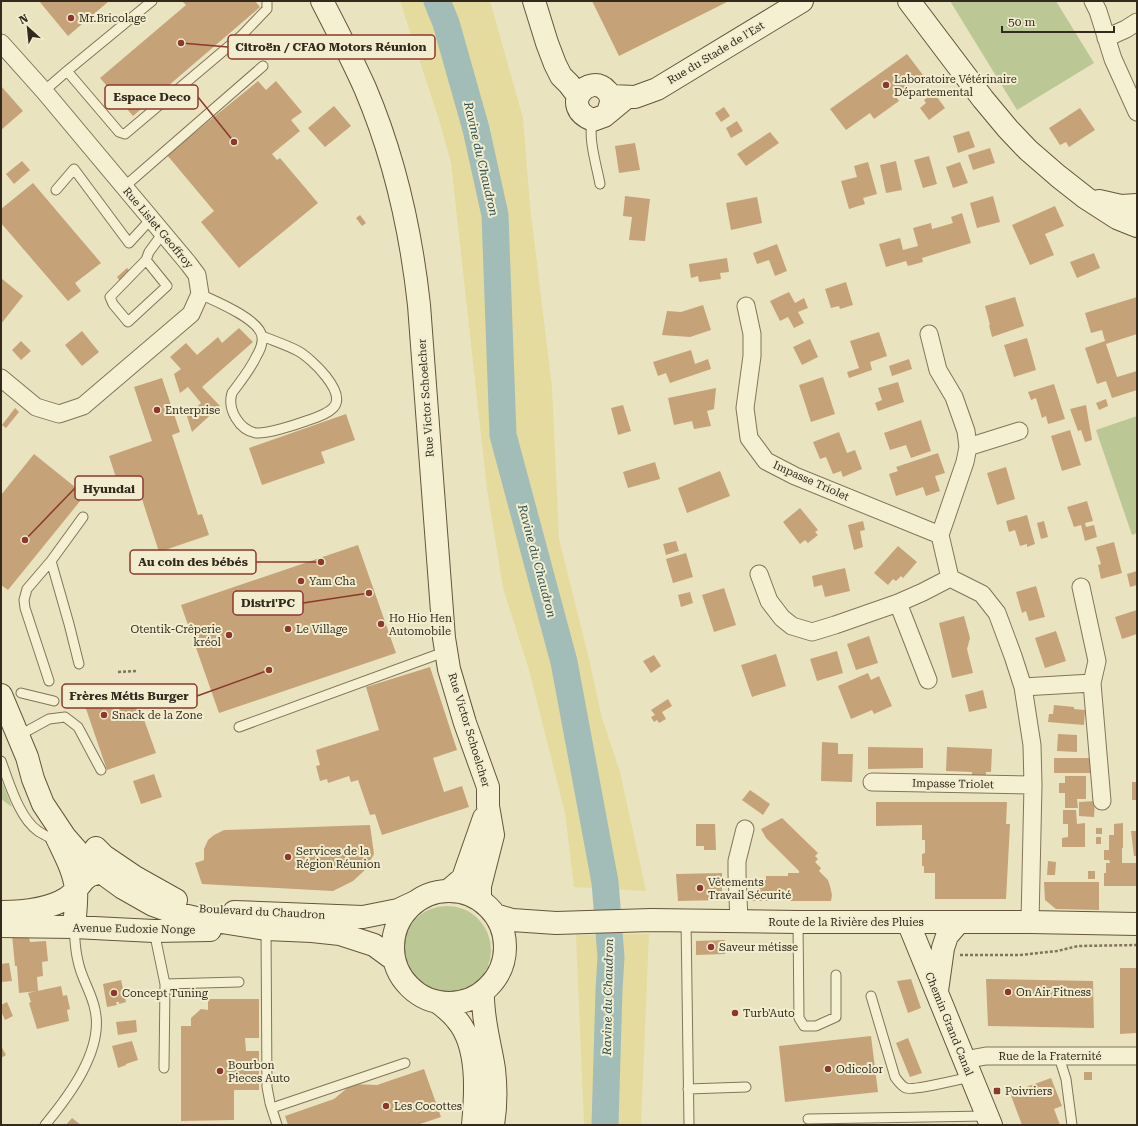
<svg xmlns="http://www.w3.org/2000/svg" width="1138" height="1126" viewBox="0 0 1138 1126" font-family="'Roboto Serif',serif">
<rect width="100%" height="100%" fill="#eae3c0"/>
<path fill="#bbc795" d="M950,1h106l38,62 -77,47z
M1137,416v117l-5,2 -36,-105z
M1,779l11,28 -11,-8z
M403 950a44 44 0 1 1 88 0a44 44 0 1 1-88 0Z"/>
<path fill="#e5db9e" d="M400,1h90l33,117 7,88 22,181 7,152 30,120 13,59 18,54 26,119 -72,-4 -9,-74 -36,-143 -26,-82 -16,-99 -36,-326 -11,-40z
M649,934l-8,191h-57l-8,-190z"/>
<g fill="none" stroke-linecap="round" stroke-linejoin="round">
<path stroke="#a2bdb8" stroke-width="27" d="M437,1l9,22 30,106 19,86 8,220 61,227 41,220 6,75 -2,33 -4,135"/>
</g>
<path fill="#c6a278" d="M39,1h70l-41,35z
M182,1h73l5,6 -127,109 -33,-38 86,-73z
M592,1h137l-110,55z
M907,54l16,21 -28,20 4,6 -25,18 -4,-6 -24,17 -16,-21z
M258,81l8,9 10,-9 26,31 -11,8 9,11 -28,23 5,6 3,-2 38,45 -79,65 -38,-46 13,-11 -47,-56z
M1,86l22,25 -22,19z
M934,93l11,15 -16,12 -9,-12 6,-5 -2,-3z
M334,106l17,20 -26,21 -17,-19z
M724,107l6,9 -9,6 -6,-9z
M1080,108l15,22 -26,17 -3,-5 -6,3 -11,-17z
M737,121l6,10 -12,7 -5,-10z
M969,131l6,16 -17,6 -5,-17z
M770,132l9,11 -33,23 -9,-12z
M635,143l5,27 -21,3 -4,-27z
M990,148l5,15 -22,7 -5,-15z
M929,156l8,28 -14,4 -9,-28z
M22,161l8,9 -16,14 -8,-10z
M896,161l6,29 -16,3 -6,-28z
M868,162l9,32 -14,4 2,6 -16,5 -8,-28 16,-4 -3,-11z
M960,162l8,21 -15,5 -7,-21z
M33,183l68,80 -26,20 6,8 -13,10 -67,-78v-14z
M625,196l25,3 -5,42 -16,-1 3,-23 -9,-1z
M993,196l7,26 -23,6 -7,-25z
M757,197l5,26 -31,7 -5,-27z
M1055,206l9,20 -19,8 9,21 -24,10 -18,-40z
M962,213l9,30 -49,15 1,4 -15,4 -2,-5 -20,6 -7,-23 21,-6 3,12 15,-4 -5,-18 18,-5 1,6 11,-3 10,-3 -2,-6z
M360,215l6,8 -4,3 -6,-8z
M777,244l10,27 -12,5 -6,-16 -12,4 -4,-11z
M1094,253l6,15 -23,10 -7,-16z
M727,258l2,14 -9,1 1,6 -22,3 -1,-6 -7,2 -2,-14z
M127,268l4,4 -11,9 -3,-4z
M1,278l22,18 -22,28z
M846,282l7,23 -13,4 -1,-3 -8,2 -6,-19z
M789,292l6,11 9,-5 4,10 -10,4 6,11 -10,5 -6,-11 -8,4 -10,-20z
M1015,297l9,29 -32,11 -3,-12h1l-5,-19z
M1137,297v37l-31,10 11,33 20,-6v19l-25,8 -6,-17 -9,3 -12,-36 20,-7 -3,-11 -11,3 -6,-20z
M703,305l8,25 -21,7 -28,-2 5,-24 14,1z
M239,328l14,14 -51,45 18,19 -28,26 -5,-16 14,-13 -13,-16 -8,6 -6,-19 7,-5 -11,-12 16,-14 11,12 21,-18 4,6z
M82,331l17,21 -17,14 -17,-21z
M879,332l8,24 -17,6 2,8 -23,8 -2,-6 12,-4 -9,-27z
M1027,338l9,32 -22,7 -10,-32z
M810,339l8,18 -16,8 -9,-18z
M21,341l10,10 -10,9 -9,-10z
M691,350l4,14 13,-5 3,10 -41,14 -4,-10 -8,3 -5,-14z
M909,359l3,10 -20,7 -3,-10z
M823,377l12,37 -24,8 -12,-37z
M162,378l18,54 -8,3 26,80 4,-1 7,21 -50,17 -19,-59 -17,6 -14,-43 43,-15 -18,-54z
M898,382l6,20 -26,9 -3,-8 7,-3 -4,-12z
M1054,384l11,35 -17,5 -2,-8 -4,2 -6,-20 -5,2 -3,-8z
M716,388l-2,21 -7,2 4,15 -17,3 -2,-8 -18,4 -6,-27z
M1106,399l2,7 -9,4 -3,-7z
M623,405l8,26 -13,4 -7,-27z
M1086,405l6,35 -7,2 -4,-12 -3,1 -8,-22z
M15,408l4,4 -13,16 -4,-3z
M346,414l9,26 -34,12 4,11 -63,22 -13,-37z
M921,420l10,31 -20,7 -5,-13 -16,5 -6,-17z
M1070,430l11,35 -19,6 -11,-35z
M839,432l8,21 8,-3 7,19 -19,8 -2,-6 -8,3 -7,-17 -6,2 -7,-17z
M938,453l7,20 -10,3 5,15 -14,5 -3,-9 -27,9 -7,-22 9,-3 -2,-4z
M34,454l51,41 -77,95 -7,-5v-90z
M655,462l5,17 -32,9 -5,-16z
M1006,467l9,32 -18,6 -10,-32z
M720,471l10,25 -43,17 -9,-25z
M1087,501l6,20 -8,2 1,4 8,-2 3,12 -12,4 -4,-16 -7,2 -7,-20z
M800,508l18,22 -3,2 3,3 -10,8 -3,-3 -5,4 -17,-22z
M1027,515l8,29 -8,3v-3l-7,2 -5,-16 -6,2 -3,-11z
M863,521l2,9 -5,1 3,16 -9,3 -6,-25z
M1044,521l4,16 -7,2 -4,-16z
M676,541l3,10 -13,4 -3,-11z
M1114,542l8,31 -21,6 -3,-14 3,-1 -5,-17z
M358,545l38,108 -177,60 -38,-108z
M898,546l19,16 -14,16 -2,-2 -5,5 -3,-2 -5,6 -14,-12z
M686,553l7,24 -20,6 -7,-24z
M845,568l5,23 -25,6 -3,-12 -8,2 -2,-11z
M1137,571v14l-7,2 -3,-13z
M1036,586l9,31 -16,4 -3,-10 -4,2 -6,-21z
M724,588l12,37 -22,7 -12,-37z
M690,592l3,11 -12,4 -3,-12z
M1137,610v24l-15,5 -7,-22z
M964,616l6,22 -3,11 6,24 -21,5 -13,-55z
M1056,631l10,30 -21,7 -10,-30z
M869,636l9,27 -22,7 -9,-26z
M837,651l6,22 -26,8 -7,-22z
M776,654l10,32 -34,11 -11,-32z
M654,655l7,11 -10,7 -8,-12z
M430,667l27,83 -24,8 11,34 18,-6 7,21 -87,28 -7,-21 -5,1 -12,-35 -7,2 -2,-6 -21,7 -1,-4 -7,2 -4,-15 4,-1 -4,-15 63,-20 -13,-43z
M868,673l3,7 8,-4 13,30 -18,8 -2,-4 -21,9 -13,-33z
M132,686l24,67 -49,17 -23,-67z
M983,690l4,18 -18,4 -4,-17z
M668,699l4,7 -10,6 4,7 -7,4 -2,-3 -3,2 -3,-5 4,-2 -4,-5z
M1054,705l20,2v2l11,1 -1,15 -36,-3 1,-8h4z
M1058,734l19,1v17l-20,-1z
M822,742l16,1v11h15l-1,28 -31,-1z
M868,747l55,1v20l-55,1z
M947,747l45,2 -1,23h-5v7l-14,-1v-6l-26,-1z
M1054,758h39l1,15h-40z
M154,774l8,23 -21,7 -8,-23z
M1065,776h21v23h-9l1,9h-13v-15h-6v-10h6z
M1132,782h5v18h-5z
M750,790l20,14 -7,11 -21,-15z
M1095,801l-1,16 -15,-1v-14z
M876,802h131l-1,22h4l-4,75h-71v-26h-11v-7h-2v-12l3,-1v-13h-3v-15l-46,1z
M1063,810h13l1,14 8,-1v24h-23v-9l6,-1v-13h-5z
M782,818l36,35 -3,3 3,3 -3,3 6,6 -2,3 9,9 2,6 2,9 -1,6h-85l-1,-10h12v-11h9v-4h22v-3h11v-2l-33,-33 -5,-9z
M1123,823v25h-1v15h15v23h-33v-13h2v-10h4l-1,-3h-5v-10h5v-15h5v-11z
M696,824h19l1,26h-12v-4h-8z
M370,825l4,29 -9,16 -12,11 -20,10 -131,-7 -7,-21 9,-3v-11l4,-9 6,-5 10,-5z
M1096,828h6v6h-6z
M1131,831h6v25h-3z
M1096,837h5v7h-5z
M1048,861l8,1 -1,13h-8z
M1088,871h7v8h-7z
M722,873v27l-44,1 -2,-27z
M1044,882h55v28l-43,-1 -11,-9z
M12,935l17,2 1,5 16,-1 2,20 -6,1 1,14 -6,1 1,14 -19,2 -2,-27h-2z
M725,940v14l-29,1v-14z
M9,963l3,18 -11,1v-18z
M1120,968h17l-1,65 -16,1z
M911,979l10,29 -13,5 -11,-32z
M986,979l107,2 1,47 -106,-2z
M121,980l5,22 -7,2v-2h-3l1,3 -10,2 -4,-23z
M61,986l2,10 4,-1 3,14 -3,1 2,11 -32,8 -8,-26 2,-1 -3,-9z
M208,999h51v39h-14l1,13h13v39h-25v30l-53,1v-95h10v-8l10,-9 7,1z
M7,1002l6,14 -8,4 -4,-9v-6z
M136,1020l1,12 -19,3 -2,-13z
M871,1036l7,56 -93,10 -6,-56z
M908,1038l14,35 -12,4 -14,-34z
M132,1041l6,19 -12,4v1l-8,3 -6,-22z
M1,1046l5,9 -5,3z
M424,1069l17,48 -24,8h-129l-3,-9 49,-17 18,-15 25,1z
M1084,1072h8v8h-8z
M1051,1078l11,28 -8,3 6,16h-38l-12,-32z
M72,1118l9,7h-15z"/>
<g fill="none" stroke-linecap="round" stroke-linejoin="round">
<defs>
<path id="lane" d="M67,71l52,61 6,2 116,-98 26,-27v-8
M44,91l23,-20 85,-70
M593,120c-6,16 4,47 7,64
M124,187l139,-121
M56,190l18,-21 55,74 22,-24
M146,260l21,26 -39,36 -15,-18 -3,-7 36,-37 3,-8 14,-19
M200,294c15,7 60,25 62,43 1,6 -3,15 -6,20 -6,13 -16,25 -24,36 -5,16 7,37 24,40 11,1 39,-8 50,-12 9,-3 20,-6 27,-13 15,-15 -22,-50 -35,-57 -11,-6 -24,-10 -36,-15
M51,561l18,63 10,40
M49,681l-24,-73 -1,-8 3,-11 24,-28 32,-44
M21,693l33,8
M239,727l208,-76
M18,736l31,-17 16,-2 13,10 23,43
M1,761c8,21 18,57 37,70 6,4 13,7 19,11
M686,920l3,205
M798,922l1,96 5,8h12l20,-9v-42
M266,929l1,158 3,16 7,22
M154,931l11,53 -1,84
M165,984l74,-2
M871,996l24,81c3,4 6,9 11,11 7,3 54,-9 65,-11
M1059,1057l7,22 6,46
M688,1089l58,-2
M272,1108l133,-45
M808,1119l179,-3
M45,1125c24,-29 59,-75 50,-115 -3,-17 -14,-32 -17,-49 -3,-11 -3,-22 -4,-34"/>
<path id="street" d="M1093,1l5,10 15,48 24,53
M1106,38l20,-9 11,-7
M1,43l43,48 144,172 9,12 3,19 -9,20 -108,92 -24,8 -23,-7 -35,-29
M746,306l6,28v22l-7,52 4,30 17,23 29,15 145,59
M929,334l9,36 16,27 12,34 2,16 -3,15 -25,73 10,43
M968,447l51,-16
M759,574l10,27 13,17 10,8 20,6 23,-7 63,-22 25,-11 27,-14
M950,578l32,16 15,19 16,43 10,31 9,58 1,40 -3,137
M1081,587l16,74 -5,22 10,118
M898,603l30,77
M1023,687l69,-4
M872,782l161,3
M739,921l-2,-47v-13l8,-32
M964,1060l22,-4h151"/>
<path id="secondary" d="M322,1c15,29 30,58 43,87 29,68 46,144 54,217l25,333 5,31 16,54 23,64v19l5,29 -13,51v14
M534,1l13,42 8,21 6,12 8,8 9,12
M909,1l74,98 25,30 20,21 30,26 28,22 31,20 20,8
M610,96l25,1 22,-8 145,-88
M608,112c3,-8 5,-14 -1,-21 -18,-20 -49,16 -14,29l11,-4 23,-19
M1099,201l22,5 16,-1
M1,695l26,62 6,22 10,25 22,33 14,16 11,11 33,24 30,17 22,8 21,5 70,11 46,2 28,3 34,11 19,14
M57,838c8,17 17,33 19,51 1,12 -1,26 -2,38
M96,848l8,8 31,21 41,23
M393 947a56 56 0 1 1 112 0a56 56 0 1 1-112 0Z
M448,891l15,-13 21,-60
M1,912c22,0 47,-2 66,-14 7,-5 12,-12 17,-18 7,-8 20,-8 30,-9
M234,912l129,5 35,-7 17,-8
M495,915l17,5 44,3 95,-3 147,2h232l107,2
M908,922l83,203
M1,926l73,1 80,4 56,-1
M937,991l6,-43 4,-12 11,-13
M483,992c-1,26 7,51 11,77 2,18 2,38 -1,56
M439,1003c6,5 13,10 18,17 22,26 19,73 16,105"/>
</defs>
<use href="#lane" stroke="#827459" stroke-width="11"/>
<use href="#street" stroke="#827459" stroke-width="19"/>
<use href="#secondary" stroke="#64553c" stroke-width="24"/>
<path stroke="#827459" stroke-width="2.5" stroke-dasharray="3 2" stroke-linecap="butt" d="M118,672l19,-1
M960,955h60l37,-4 21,-5 59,-1"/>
<use href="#lane" stroke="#f6f0d2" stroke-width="9"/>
<use href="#street" stroke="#f6f0d2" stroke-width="17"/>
<use href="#secondary" stroke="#f6f0d2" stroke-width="22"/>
</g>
<g fill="#8d382d" stroke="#f2edcf" stroke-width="1.5">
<circle cx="71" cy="18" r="4"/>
<circle cx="886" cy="85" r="4"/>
<circle cx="157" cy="410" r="4"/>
<circle cx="301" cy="581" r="4"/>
<circle cx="381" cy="624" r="4"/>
<circle cx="288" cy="629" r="4"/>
<circle cx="229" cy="635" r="4"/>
<circle cx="104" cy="715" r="4"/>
<circle cx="288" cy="857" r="4"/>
<circle cx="700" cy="888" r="4"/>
<circle cx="711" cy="947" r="4"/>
<circle cx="1008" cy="992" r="4"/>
<circle cx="114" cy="993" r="4"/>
<circle cx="735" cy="1013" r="4"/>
<circle cx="828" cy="1069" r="4"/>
<circle cx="220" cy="1071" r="4"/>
<rect x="993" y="1087" width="8" height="8" rx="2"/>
<circle cx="386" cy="1106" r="4"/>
</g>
<g text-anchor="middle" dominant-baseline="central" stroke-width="4" stroke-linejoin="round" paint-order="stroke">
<g font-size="11" fill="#332a1d" stroke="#f2edcf" text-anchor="start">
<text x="79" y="18">Mr.Bricolage</text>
<text x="894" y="79">Laboratoire Vétérinaire<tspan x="894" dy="13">Départemental</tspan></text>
<text x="165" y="410">Enterprise</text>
<text x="309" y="581">Yam Cha</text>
<text x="389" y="618">Ho Hio Hen<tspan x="389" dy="13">Automobile</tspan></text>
<text x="221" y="629" text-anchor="end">Otentik-Crêperie<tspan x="221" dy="13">kréol</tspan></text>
<text x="296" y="629">Le Village</text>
<text x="112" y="715">Snack de la Zone</text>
<text x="296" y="851">Services de la<tspan x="296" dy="13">Région Réunion</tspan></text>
<text x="708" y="882">Vêtements<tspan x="708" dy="13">Travail Sécurité</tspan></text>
<text x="719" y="947">Saveur métisse</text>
<text x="1016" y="992">On Air Fitness</text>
<text x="122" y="993">Concept Tuning</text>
<text x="743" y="1013">Turb'Auto</text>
<text x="228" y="1065">Bourbon<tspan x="228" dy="13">Pieces Auto</tspan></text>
<text x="836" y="1069">Odicolor</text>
<text x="1005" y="1091">Poivriers</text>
<text x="394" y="1106">Les Cocottes</text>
</g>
<g font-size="11" fill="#332a1d" stroke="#f2edcf">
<text transform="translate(716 53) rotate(-31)">Rue du Stade de l'Est</text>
<text transform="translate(158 228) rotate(50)">Rue Lislet Geoffroy</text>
<text transform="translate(426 398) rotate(-94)">Rue Victor Schoelcher</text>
<text transform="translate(811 481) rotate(24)">Impasse Triolet</text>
<text transform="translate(469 730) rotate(73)">Rue Victor Schoelcher</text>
<text transform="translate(953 784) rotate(1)">Impasse Triolet</text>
<text transform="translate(262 912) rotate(3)">Boulevard du Chaudron</text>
<text x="846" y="922">Route de la Rivière des Pluies</text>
<text transform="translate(134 929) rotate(1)">Avenue Eudoxie Nonge</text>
<text transform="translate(949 1024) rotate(68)">Chemin Grand Canal</text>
<text x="1050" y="1056">Rue de la Fraternité</text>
</g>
<g font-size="12" font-style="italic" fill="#2d4f52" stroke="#f2edcf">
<text transform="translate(481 159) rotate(77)">Ravine du Chaudron</text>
<text transform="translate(537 561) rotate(75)">Ravine du Chaudron</text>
<text transform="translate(608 997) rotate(-89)">Ravine du Chaudron</text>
</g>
</g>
<path fill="none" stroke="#8d382d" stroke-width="1.5" d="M181 43L228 47M234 142L198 97M25 540L75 488M321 562L256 562M369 593L303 603M269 670L197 696"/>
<g fill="#8d382d" stroke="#f2edcf" stroke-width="1.5">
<circle cx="181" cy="43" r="4"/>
<circle cx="234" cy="142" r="4"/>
<circle cx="25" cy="540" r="4"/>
<circle cx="321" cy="562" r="4"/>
<circle cx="369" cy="593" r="4"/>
<circle cx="269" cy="670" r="4"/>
</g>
<g fill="#f2edcf" stroke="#8d382d" stroke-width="1.5">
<rect x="228" y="35" width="207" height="24" rx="4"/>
<rect x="105" y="85" width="93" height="24" rx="4"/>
<rect x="75" y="476" width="68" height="24" rx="4"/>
<rect x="130" y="550" width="126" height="24" rx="4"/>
<rect x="233" y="591" width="70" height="24" rx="4"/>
<rect x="62" y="684" width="135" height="24" rx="4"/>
</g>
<g font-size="12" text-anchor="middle" font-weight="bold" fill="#332a1d">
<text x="331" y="51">Citroën / CFAO Motors Réunion</text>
<text x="152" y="101">Espace Deco</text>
<text x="109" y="493">Hyundai</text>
<text x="193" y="566">Au coin des bébés</text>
<text x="268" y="607">Distri'PC</text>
<text x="129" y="700">Frères Métis Burger</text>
</g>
<rect width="1138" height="1126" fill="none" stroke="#332a1d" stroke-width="4"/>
<g transform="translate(28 28) rotate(333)" stroke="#f2edcf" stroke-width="3" paint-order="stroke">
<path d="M0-3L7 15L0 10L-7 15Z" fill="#332a1d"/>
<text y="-6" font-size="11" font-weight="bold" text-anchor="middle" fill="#332a1d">N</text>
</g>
<path d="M1002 26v6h112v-6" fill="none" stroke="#332a1d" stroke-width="2"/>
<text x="1008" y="26" font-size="12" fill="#332a1d" stroke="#f2edcf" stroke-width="3" paint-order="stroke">50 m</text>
</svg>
